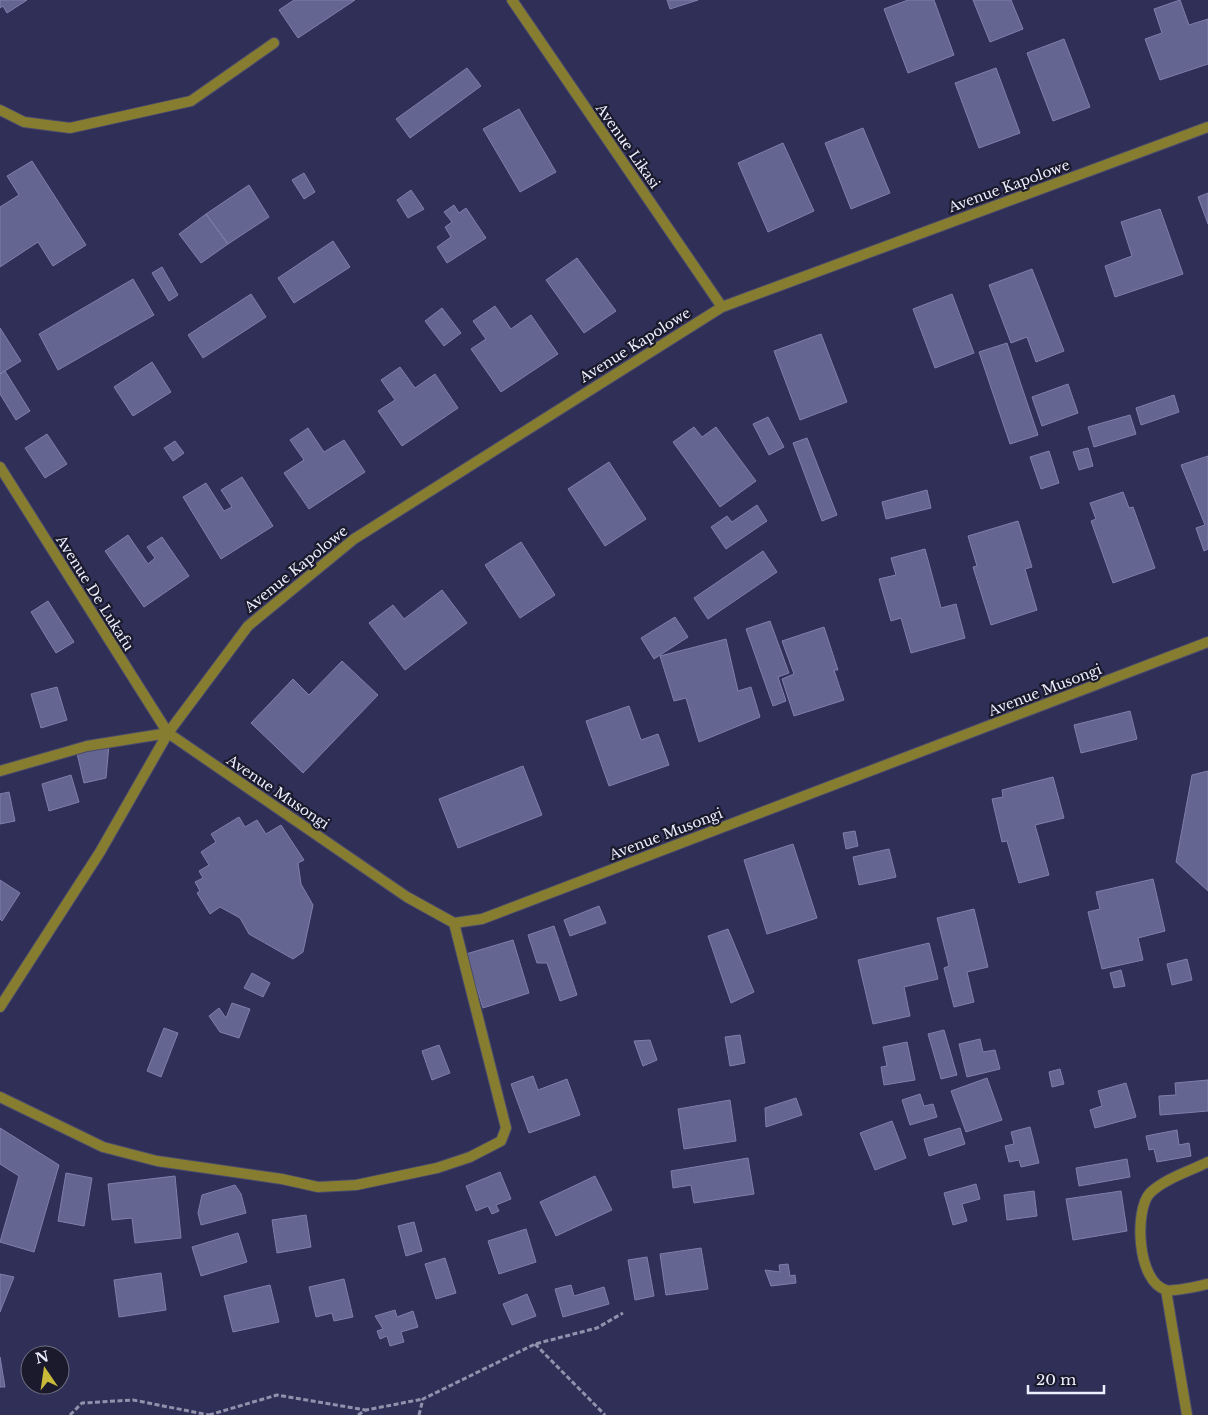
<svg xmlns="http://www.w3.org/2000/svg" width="1208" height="1415" viewBox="0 0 1208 1415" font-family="'Libre Baskerville',serif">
<rect width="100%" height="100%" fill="#302f57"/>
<path fill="#646591" stroke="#7e7fad" d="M0,0h27l-20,13 -4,-7 -3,2z
M294,0h61l-57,38 -19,-28z
M667,0h31l-28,9z
M908,0h26l20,55 -46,18 -24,-64z
M973,0h38l12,29 -33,13z
M1180,0l9,25 19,-6v45l-48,16 -15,-41 17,-6 -8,-24z
M1064,39l26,68 -37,14 -26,-68z
M467,68l14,18 -71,52 -14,-19z
M996,68l24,65 -41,15 -24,-65z
M519,109l37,63 -36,20 -37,-63z
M863,128l27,65 -39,16 -26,-66z
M783,143l31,68 -46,21 -30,-69z
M32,161l54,84 -33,21 -15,-24 -38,25v-60l19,-12 -12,-19z
M304,173l11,19 -11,7 -12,-19z
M249,185l20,32 -41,27 -22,-30z
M411,190l13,19 -16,9 -11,-18z
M1208,193v31l-10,-27z
M454,205l5,8 7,-5 20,30 -39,25 -10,-16 14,-10 -6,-10 7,-5 -8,-10z
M1160,209l23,65 -68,23 -10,-31 27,-10 -11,-34z
M206,214l22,30 -27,19 -22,-29z
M333,241l17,26 -56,36 -16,-25z
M577,258l39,53 -32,22 -38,-53z
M162,267l16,28 -9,6 -17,-28z
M1032,269l32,82 -28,11 -9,-25 -16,6 -22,-58z
M133,279l21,36 -96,55 -19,-36z
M251,294l15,23 -63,41 -15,-23z
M952,294l22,59 -39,15 -22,-59z
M495,306l16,23 20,-14 27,39 -57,38 -30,-43 15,-10 -13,-18z
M442,308l19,25 -17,13 -19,-25z
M0,328l21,33 -21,13z
M821,334l26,68 -47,18 -26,-69z
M1007,343l31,92 -28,9 -31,-92z
M152,362l19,30 -38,24 -19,-29z
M400,367l15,21 20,-14 23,34 -56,38 -24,-35 17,-11 -14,-20z
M5,371l25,40 -14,9 -16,-26v-20z
M1068,384l10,29 -36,13 -10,-29z
M1174,395l5,17 -38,13 -5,-17z
M1130,415l6,19 -42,13 -6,-20z
M768,417l16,30 -15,8 -16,-31z
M694,427l8,10 14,-10 40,54 -36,26 -47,-65z
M308,428l16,24 20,-12 21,32 -56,37 -25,-36 20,-13 -14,-20z
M47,434l20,30 -22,14 -20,-30z
M807,438l30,77 -15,6 -29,-78z
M175,441l9,12 -11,8 -9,-13z
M1088,448l5,18 -14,4 -6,-18z
M1049,451l10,32 -18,6 -11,-32z
M1208,456v93l-4,2 -8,-23 9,-3 -24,-60z
M609,462l37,57 -41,27 -37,-57z
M242,477l31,49 -52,33 -38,-62 23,-14 18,28 8,-4 -11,-17z
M927,490l4,18 -45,11 -4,-17z
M1123,492l6,16 4,-1 22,61 -42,15 -22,-62 5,-2 -6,-16z
M757,505l10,16 -41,28 -15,-22 16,-11 5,6z
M1018,521l14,46 -7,2 12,41 -46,15 -18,-58 4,-1 -9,-30z
M128,535l20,29 7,-6 -8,-11 15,-10 27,39 -45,31 -39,-56z
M521,542l34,53 -35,23 -35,-53z
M925,549l16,59 15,-4 9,34 -54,15 -10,-35 -10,3 -12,-42 17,-4 -5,-17z
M763,551l14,21 -69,47 -14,-21z
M442,590l25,33 -62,47 -36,-47 24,-18 11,14z
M48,601l26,41 -18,11 -25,-41z
M675,617l13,20 -34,22 -13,-21z
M770,621l19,52 -11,4 8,24 -13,5 -27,-77z
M824,627l14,43h-4l10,30 -50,16 -12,-37 12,-5 -12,-33z
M726,639l12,52 13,-4 9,30 -61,25 -13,-44 -12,3 -14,-45z
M342,661l36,34 -75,78 -52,-50 42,-44 16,16z
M57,687l10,33 -26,8 -10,-34z
M629,706l12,34 17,-6 11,31 -60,21 -23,-65z
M1130,711l7,28 -56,14 -7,-28z
M109,745l-3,33 -22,5 -7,-30z
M523,766l19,49 -84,33 -19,-49z
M1208,771v120l-32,-29 16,-87z
M71,775l8,27 -30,9 -7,-27z
M1053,777l11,41 -29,7 14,50 -30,8 -12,-42 -5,1 -10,-43 11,-2 -1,-7z
M9,792l6,29 -15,3v-30z
M239,817l6,10 12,-7 9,14 15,-9 23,35 -6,3 3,21 12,21 -10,47 -10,7 -44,-25 -9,-16 -20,-11 -10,7 -13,-21 3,-2 -5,-9 8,-4 -4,-7 10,-6 -8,-13 15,-10 -5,-8z
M855,831l3,15 -12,3 -3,-16z
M793,844l24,74 -50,16 -23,-74z
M889,849l7,28 -37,8 -6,-28z
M1153,879l12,52 -27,7 5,22 -41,9 -14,-57 12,-3 -4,-17z
M0,880l20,13 -18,28 -2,-2z
M599,906l7,17 -36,13 -6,-16z
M974,909l14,58 -21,5 7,30 -20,5 -10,-39 5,-2 -12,-48z
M554,926l23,69 -17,6 -13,-38h-10l-9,-28z
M728,929l26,63 -23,11 -23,-67z
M513,940l16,53 -46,15 -17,-54z
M929,943l9,36 -34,8 6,29 -37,8 -15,-64z
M1187,959l5,21 -20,5 -5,-21z
M1121,970l4,16 -11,2 -4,-15z
M252,973l18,10 -7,14 -19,-9z
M232,1003l18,6 -11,29 -19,-6 -11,-16 10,-8 7,10z
M164,1028l14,5 -17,44 -14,-6z
M944,1030l13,45 -16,4 -13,-45z
M740,1035l5,28 -15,3 -5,-29z
M980,1039l3,13 12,-2 5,19 -33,8 -8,-33z
M650,1040l7,20 -14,6 -9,-25z
M907,1042l8,38 -31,5 -3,-18 6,-1 -4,-19z
M439,1045l11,28 -18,7 -10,-29z
M1060,1069l4,15 -12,3 -3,-15z
M533,1076l5,14 29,-11 13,36 -51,18 -18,-49z
M987,1078l15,42 -36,12 -15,-41z
M1208,1080v31l-48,4 -1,-19 17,-1 -1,-12z
M1126,1083l10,34 -41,11 -5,-18 12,-4 -4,-15z
M920,1094l4,12 9,-2 4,13 -27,8 -8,-25z
M796,1098l6,17 -36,12 -1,-19z
M730,1100l6,41 -52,8 -6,-40z
M892,1121l14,37 -31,12 -15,-37z
M1030,1127l9,36 -18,4 -2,-7 -10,2 -4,-16 9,-2 -3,-12z
M0,1128l59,37 -25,87 -34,-10 19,-66 -19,-12z
M960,1128l5,16 -36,12 -5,-17z
M1177,1130l2,15 10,-2 2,13 -34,6 -3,-13 -5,1 -3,-14z
M748,1158l6,36 -60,9 -3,-18 -18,3 -2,-17z
M1127,1159l3,18 -51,9 -3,-18z
M500,1172l11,27 -15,6 3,6 -7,3 -4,-8 -12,5 -10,-25z
M66,1173l26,5 -8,48 -26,-5z
M175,1176l6,62 -46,5 -3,-25 -20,2 -4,-36z
M595,1176l17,34 -56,26 -16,-34z
M976,1184l4,15 -18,5 5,17 -14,4 -9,-32z
M235,1185l6,9 5,19 -45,12 -3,-12 4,-18z
M1034,1191l3,25 -30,4 -3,-25z
M1121,1191l6,40 -54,9 -7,-41z
M306,1215l5,32 -34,6 -5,-33z
M414,1222l8,29 -16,5 -8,-30z
M526,1229l10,33 -37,12 -11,-33z
M238,1233l9,29 -46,14 -9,-29z
M701,1248l7,41 -42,6 -6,-41z
M647,1257l7,39 -19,4 -7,-40z
M445,1258l11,35 -20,6 -11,-35z
M788,1264l2,12 5,-1 1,8 -25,3 -6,-16 15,2 -1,-7z
M161,1273l5,37 -47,7 -5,-37z
M0,1274l14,3 -14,35z
M344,1279l9,38 -19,4 -2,-8 -16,4 -7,-30z
M270,1285l9,37 -46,10 -9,-36z
M571,1285l3,11 30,-9 5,17 -46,13 -8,-28z
M527,1294l9,22 -24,9 -9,-21z
M395,1310l2,7 16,-6 5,16 -17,5 3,10 -14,4 -3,-10 -7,3 -3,-8 6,-2 -8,-13z
M0,1357l5,30h-5z"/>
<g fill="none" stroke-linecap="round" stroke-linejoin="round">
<defs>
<path id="street" d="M512,0l210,307
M0,110l24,12 46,6 121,-27 83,-58
M0,467l168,266 239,164 47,26 28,-4 726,-277
M0,771l87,-25 81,-13
M0,1007l100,-155 68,-119 80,-107 106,-87 368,-232 486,-180
M0,1097l103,50 54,14 125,18 36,8 38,-2 81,-17 33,-11 31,-16 5,-13 -52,-205
M1208,1162c-18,9 -44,17 -58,31 -16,17 -13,89 16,97 8,2 32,-4 42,-6
M1166,1290l21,125"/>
</defs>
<use href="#street" stroke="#4a4a6e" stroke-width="12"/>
<path stroke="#9191ad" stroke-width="3" stroke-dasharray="5 2.5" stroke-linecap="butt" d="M535,1344l70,71
M70,1415l12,-12 51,-3 76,15
M209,1415l68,-20 89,15
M358,1415l8,-5 57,-11
M419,1415l4,-16 112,-55 62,-16 26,-15"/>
<use href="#street" stroke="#867d31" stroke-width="10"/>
</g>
<g text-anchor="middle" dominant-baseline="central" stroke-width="4.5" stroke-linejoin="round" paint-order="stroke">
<g font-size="14" fill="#edeefe" stroke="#1a1a2c">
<text transform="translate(628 146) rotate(55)">Avenue Likasi</text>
<text transform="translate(1009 186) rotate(-20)">Avenue Kapolowe</text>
<text transform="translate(635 345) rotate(-32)">Avenue Kapolowe</text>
<text transform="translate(296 569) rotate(-39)">Avenue Kapolowe</text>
<text transform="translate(95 593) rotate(58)">Avenue De Lukafu</text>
<text transform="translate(1045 690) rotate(-21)">Avenue Musongi</text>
<text transform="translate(278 792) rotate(34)">Avenue Musongi</text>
<text transform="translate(666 834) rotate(-21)">Avenue Musongi</text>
</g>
</g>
<g transform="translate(45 1370) rotate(347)"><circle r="24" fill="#1a1a2c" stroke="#6e6f80"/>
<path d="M0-4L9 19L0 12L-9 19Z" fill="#c9ba3a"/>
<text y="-8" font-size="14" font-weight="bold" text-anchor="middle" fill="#edeefe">N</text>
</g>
<path d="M1028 1385v8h76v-8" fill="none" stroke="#edeefe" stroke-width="2.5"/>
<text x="1036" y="1385" font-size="15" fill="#edeefe" stroke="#1a1a2c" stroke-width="4" paint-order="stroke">20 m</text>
</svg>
